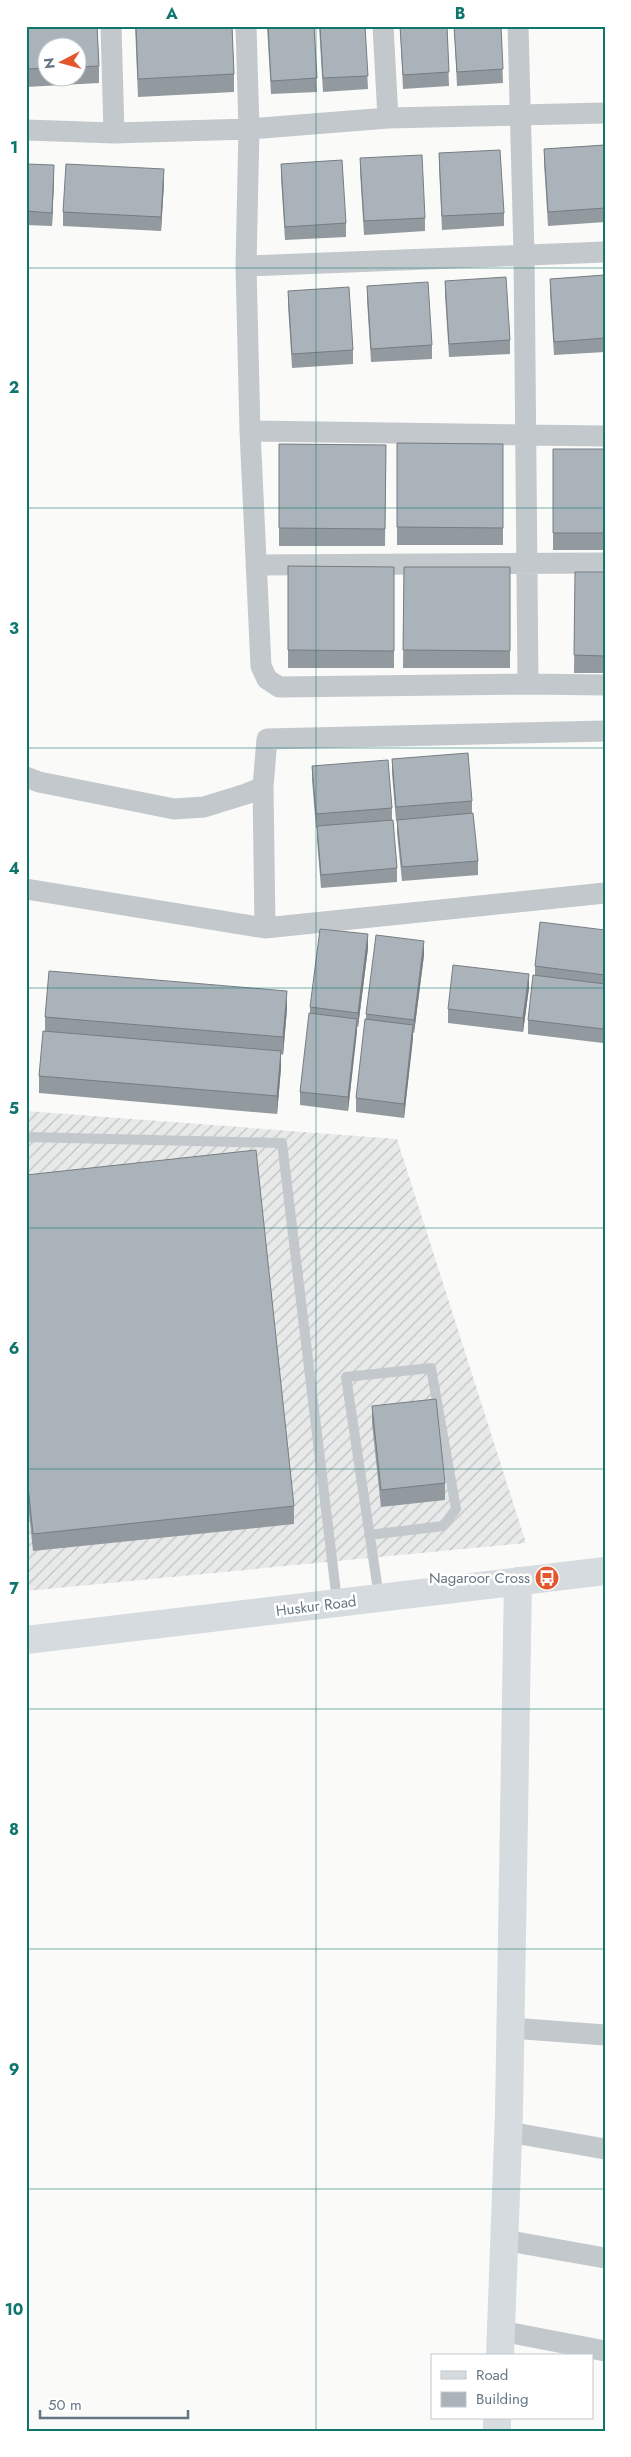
<svg xmlns="http://www.w3.org/2000/svg" width="631" height="2457" viewBox="0 0 631 2457" font-family="Jost,sans-serif">
<defs>
<pattern id="industrial-furrows" width="10" height="10" patternUnits="userSpaceOnUse" patternTransform="scale(1.25)"><rect width="10" height="10" fill="#e8e9e9"/><path d="M-1 1l2-2M0 10L10 0M9 11l2-2" fill="none" stroke="#c0c1c2"/></pattern>
</defs>
<rect width="100%" height="100%" fill="#fafaf8"/>
<path fill="url(#industrial-furrows)" d="M26,1111l371,28 129,404 -500,48z"/>
<g fill="none" stroke-linecap="round" stroke-linejoin="round">
<path stroke="#c3c8cc" stroke-width="10" d="M26,1137l256,6 55,458
M369,1535l74,-9 13,-17 -25,-141 -85,9 33,220"/>
<path stroke="#c3c8cc" stroke-width="21" d="M111,26l3,107
M246,26l3,103 -3,137 4,165 11,235 6,13 12,8 249,-3 -4,-430 -6,-228
M383,26l5,92
M26,130l88,3 135,-4 139,-11 217,-5
M246,266l359,-14
M250,431l355,5
M256,565l349,-2
M528,684l77,1
M26,777l13,5 135,27 30,-2 42,-13 17,-7
M26,889l239,39 -2,-141 4,-48 338,-8
M265,928l340,-35
M511,2028l94,7
M509,2132l96,17
M504,2240l101,18
M501,2331l104,20"/>
<path stroke="#d6dbdf" stroke-width="28" d="M26,1640l579,-69
M500,2356l9,-244 9,-531
M497,2431v-13"/>
</g>
<path fill="#929a9f" fill-rule="evenodd" d="M26,26h71l2,40v17l-73,4zM48,48h30v30h-30z
M135,26h97l2,48v18l-96,5z
M267,26h47l3,66 -46,2z
M319,26h46l3,63 -45,3z
M400,26h47l2,60 -46,3z
M454,26h47l2,57 -46,3z
M605,145v77l-57,4 -4,-63v-14z
M439,153l65,60v13l-62,4 -3,-63z
M360,158l65,60v13l-61,4 -4,-63z
M26,164l28,15 -2,47 -26,-1z
M281,164l65,59v14l-61,3 -4,-62z
M164,183l-3,48 -98,-5v-14z
M605,275v77l-51,3 -4,-62v-14z
M445,281l65,59v14l-61,3 -4,-62z
M367,286l65,59v14l-61,3 -4,-62z
M288,291l65,59v14l-61,4 -4,-63z
M397,443l106,1v101h-106z
M279,444l107,1 -1,101h-106z
M553,449h52v101h-52z
M288,566l106,1v101h-106z
M404,567h106v101h-107z
M575,572h30v101h-31z
M392,759l80,42v12l6,48v14l-76,6 -5,-48v-12h-1l-4,-48z
M312,766l80,42v12l5,48v14l-76,6 -4,-48v-12h-1l-4,-48z
M605,930v100l-2,13 -75,-9v-14l7,-44v-10z
M368,948l-10,79h-1l-9,84 -48,-6v-13l10,-79v-6z
M424,955l-10,78h-1l-9,85 -48,-6v-14l10,-79v-5z
M529,988l-6,44 -75,-9v-14z
M287,1009l-4,46 -2,-1v14l-4,46 -238,-21v-17l6,-45v-14z
M26,1175l268,331v18l-261,27 -7,-67z
M372,1406l73,77v17l-64,7 -9,-84z"/>
<path fill="#777d82" d="M54,165v14l-2,47v-13z
M164,169v14l-3,48v-14z
M28,904v17l-2,21v-17z
M368,934v14l-10,79v-14z
M424,941v14l-10,78v-13z
M529,974v14l-6,44v-14z
M287,991v18l-4,46v-18z
M605,1016v14l-2,13v-14z
M357,1019v13l-9,79v-14z
M413,1025v14l-9,79v-14z
M281,1051v17l-4,46v-18z"/>
<path fill="#aab3b9" stroke="#777d82" d="M26,26h71l2,40 -21,1v-19h-30v20l-22,1z
M136,26h96l2,48 -96,5z
M268,26h46l3,52 -46,3z
M320,26h45l3,50 -45,2z
M400,26h47l2,46 -46,3z
M454,26h47l2,43 -46,3z
M605,145v63l-57,4 -4,-63z
M500,150l4,63 -62,3 -3,-63z
M422,155l3,63 -61,3 -4,-63z
M342,160l4,63 -61,4 -4,-63z
M26,164l28,1 -2,48 -26,-2z
M66,164l98,5 -3,48 -98,-5z
M605,275v63l-51,4 -4,-63z
M506,277l4,63 -61,4 -4,-63z
M428,282l4,63 -61,4 -4,-63z
M349,287l4,63 -61,4 -4,-63z
M397,443l106,1v84l-106,-1z
M279,444l107,1 -1,84 -106,-1z
M553,449h52v84h-52z
M288,566l106,1v84l-106,-1z
M404,567h106v84l-107,-1z
M575,572h30v84l-31,-1z
M468,753l4,48 -76,6 -4,-48z
M388,760l4,48 -76,6 -4,-48z
M473,813l5,48 -76,6 -5,-47z
M393,820l4,48 -76,7 -4,-49z
M26,904h2l-2,21z
M540,922l65,8v45l-70,-9z
M320,929l48,5 -10,79 -48,-6z
M376,935l48,6 -10,79 -48,-6z
M453,965l76,9 -6,44 -75,-9z
M49,971l238,20 -4,46 -238,-20z
M533,975l72,9v32l-2,13 -75,-9z
M309,1013l48,6 -9,78 -48,-5z
M365,1019l48,6 -9,79 -48,-6z
M43,1031l238,20 -4,45 -238,-20z
M256,1150l38,356 -261,28 -7,-68v-291z
M436,1399l9,84 -64,7 -9,-84z"/>
<path fill="none" stroke="#0f766e" stroke-width="1" stroke-opacity="0.55" d="M316,26v2405M26,268h579M26,508h579M26,748h579M26,988h579M26,1228h579M26,1469h579M26,1709h579M26,1949h579M26,2189h579"/>
<defs>
<symbol id="bus-disc" viewBox="-11 -11 22 22"><circle r="9.5" fill="#e4572e" stroke="#fff"/><path d="M-5-6H5V4H4V6H2V4H-2V6H-4V4H-5ZM-3.5-4V0h7V-4ZM-3.5 1.2v1.5H-2V1.2ZM2 1.2v1.5H3.5V1.2Z" fill="#fff"/></symbol>
</defs>
<g fill-rule="evenodd">
<use href="#bus-disc" x="533" y="1564" width="28" height="28"/>
</g>
<g text-anchor="middle" dominant-baseline="central" stroke-width="5" stroke-linejoin="round" paint-order="stroke">
<g font-size="15" fill="#657683" stroke="#fff" text-anchor="end">
<text x="530" y="1578">Nagaroor Cross</text>
</g>
<g font-size="15" fill="#657683" stroke="#fff">
<text transform="translate(316 1606) rotate(-7)">Huskur Road</text>
</g>
</g>
<rect width="631" height="2457" fill="none" stroke="#ffffff" stroke-width="55"/>
<rect x="431" y="2354" width="162" height="65" fill="#ffffff" stroke="#c1c8cd"/>
<rect x="441" y="2371" width="25" height="8" fill="#d6dbdf" stroke="#c1c8cd"/>
<text x="476" y="2380" font-size="15" fill="#657683">Road</text>
<rect x="441" y="2392" width="25" height="15" fill="#aab3b9" stroke="#c1c8cd"/>
<text x="476" y="2404" font-size="15" fill="#657683">Building</text>
<g transform="translate(62 62) rotate(264)"><circle r="24" fill="#ffffff" stroke="#c1c8cd"/>
<path d="M0-4L9 19L0 12L-9 19Z" fill="#e4572e"/>
<text y="-8" font-size="14" font-weight="bold" text-anchor="middle" fill="#657683">N</text>
</g>
<path d="M40 2410v8h148v-8" fill="none" stroke="#657683" stroke-width="2.5"/>
<text x="48" y="2410" font-size="15" fill="#657683" stroke="#ffffff" stroke-width="4" paint-order="stroke">50 m</text>
<rect x="28" y="28" width="576" height="2402" fill="none" stroke="#0f766e" stroke-width="2"/>
<g font-size="16" text-anchor="middle" font-weight="bold" fill="#0f766e">
<text x="172" y="19">A</text>
<text x="460" y="19">B</text>
<text x="14" y="153">1</text>
<text x="14" y="393">2</text>
<text x="14" y="634">3</text>
<text x="14" y="874">4</text>
<text x="14" y="1114">5</text>
<text x="14" y="1354">6</text>
<text x="14" y="1594">7</text>
<text x="14" y="1835">8</text>
<text x="14" y="2075">9</text>
<text x="14" y="2315">10</text>
</g>
</svg>
